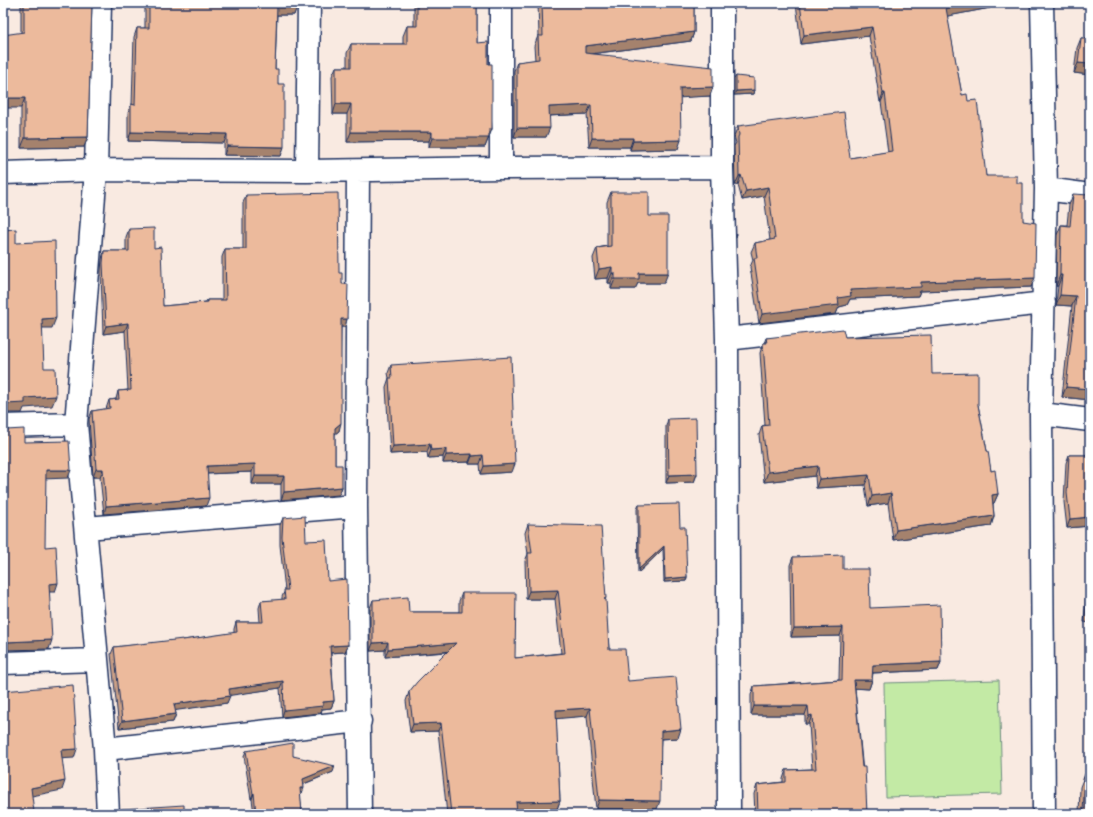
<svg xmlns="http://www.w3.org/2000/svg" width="1093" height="817" viewBox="0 0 1093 817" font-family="Kalam,sans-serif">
<rect width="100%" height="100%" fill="#f9eae1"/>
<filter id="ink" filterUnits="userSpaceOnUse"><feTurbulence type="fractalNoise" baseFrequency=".025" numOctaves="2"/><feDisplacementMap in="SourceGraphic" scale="8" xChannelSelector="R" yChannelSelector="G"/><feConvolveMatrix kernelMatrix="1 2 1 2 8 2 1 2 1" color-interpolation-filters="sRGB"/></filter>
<g filter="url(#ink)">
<path fill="#c3eaa5" stroke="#6f8c82" d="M999,680l3,114 -116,3 -2,-114z"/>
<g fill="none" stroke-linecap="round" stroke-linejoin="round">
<defs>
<path id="minor" d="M100,3l-4,167 -20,254 29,325 3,65
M722,3v164l5,172 2,475
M1042,3l4,186 -5,225 3,400
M501,168v-165
M307,171l2,-168
M358,171l-2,335 4,308
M3,173l93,-3 211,1 194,-3 221,-1
M1046,189l44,6
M727,339l317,-36
M1041,414l49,6
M3,426l73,-2
M86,528l270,-22
M3,663l94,-3
M105,749l255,-28"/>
</defs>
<use href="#minor" stroke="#1b2f5e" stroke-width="25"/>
<use href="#minor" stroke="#fff" stroke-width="22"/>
</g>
<path fill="#cba086" stroke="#1b2f5e" d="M21,3h71l-4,134 -4,10 -63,1z
M145,3h152l-3,12h-17l-2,54 3,15 3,72 -57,-1v-12l-96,-2v-28l3,-9 1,1 2,-68 3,-9h8z
M414,3h63v40l11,21 4,65 -7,18h-56v-6l-82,1v-28h-14l-1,-38 4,-9h11v-14l4,-9h52v-8l4,-10h7z
M538,3h156v29l-3,9 -100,13 119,42 -30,1 -2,52 -48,1v-3h-41l-2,-33 -38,2 -3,21h-32v-66l3,-9 18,-2 -1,-14 4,-10h1z
M796,3h195l-1,5 -43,8 15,79 6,6 18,75 31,7 6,38 8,66 -111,4 -2,5 -68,3 -3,6 -8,2 -3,7 -77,9 -9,-56 3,-7 -2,-8 4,-9 15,-3 -6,-44 -22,4 -4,-15h-3l-1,-39 2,-3 -2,-7 4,-10 112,32 38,-6 -7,-50h-1l-11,-66 -68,8z
M1090,35v40l-16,-2 3,-25 4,-10h7z
M736,76l18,14 -1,4 -19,1v-16z
M611,192l38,24 15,67h-26l-3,6h-24v-6h-3v-5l-13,1 -2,-21 4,-10 10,-2v-44z
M1073,194l17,206 -28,-3 10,-91 -16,-1 2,-19h-2l1,-51 4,-10h6l2,-20z
M246,195l93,78 3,11 5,35 -2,8h-4l-2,104 -4,3v31l7,22 -3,8 -58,5v-16h-29v-12l-45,2 -1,32 -102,8 -4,-37h-7l-4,-58 3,-8 14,-2 3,-9 7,-1 2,-8 10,-1 -3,-59 -22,3 -2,-63 1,-12 2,-8h22v-14l3,-8 25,19 9,58 43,-4 1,-2h15v-43l3,-8h18v-46z
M845,337l87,37 46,31 9,46 4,20 7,23 -4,9 -1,1 1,12 -3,10 -98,14 -5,-37 -20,3 -3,-21 -49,3 -1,-12 -51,6 -5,-47 3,-9 3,-1 -5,-72 3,-10h1l2,-5z
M391,365l121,107 -31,2 -1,-10h-11v-2l-26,1v-6l-15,1 -1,-6 -37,2 -4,-67 3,-9 -1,-5z
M668,419l29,55 -3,8 -28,1v-57z
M1069,455h21v71l-23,2 -3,-26 2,-39z
M639,505l41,22 7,50 -1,4 -22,1 -1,-33 -25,24 -1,-64z
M283,518l23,23 22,40 20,64 -3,7 -14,1 3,48 -3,7 -9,1 -1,4 -39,4 -2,-29 -51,7 -2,8 -52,7 1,4 -3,8 -54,6 -8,-74 3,-7 69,-7 51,-7v-4l2,-7h24l-1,-14 2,-7 21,-1v-3l3,-7 -5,-45v-20z
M528,524l78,74 -1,2 4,49 19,32 50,57 -17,1 -4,70h-61l-9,-93 -31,2 4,83 -3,8 -40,1v4h-70l-9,-83 -28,1 -4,-31 3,-9 38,-40 -62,5v-7l-15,1v-43l3,-8 36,12h50v-11l3,-8 53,65 46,-5 -6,-54h-29l-1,-38 3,-7 -3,-21z
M1090,553v70l-6,-1z
M793,557l50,12 27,39 71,54 -3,8 -65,3 -1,7 -3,9 -14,-1 12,126h-112l-1,-20 3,-9 26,-3v-3l3,-9 26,-1 -3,-45h-4v-9h-54v-20l3,-9 85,-6 1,-44 -49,1 -1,-72z
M246,751l47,5 40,16 -29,12 -2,9h-2l2,21h-48l-2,-15h-1l-7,-43z
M1085,774l5,40h-11l1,-27z"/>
<path fill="#a5826d" stroke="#1b2f5e" d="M973,3h18l-1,5 -47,9 3,-9z
M277,6h20l-3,9h-20z
M872,27l-3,9 -68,8 3,-9z
M694,32l-3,9 -109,14 3,-9z
M1078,63l12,1v11l-16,-2z
M713,87l-3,9 -33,2 3,-10z
M754,90l-1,4 -19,1 2,-4z
M883,93h2l-4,9h-1z
M3,98h22l-4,10h-18z
M336,104h15l-4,10h-14z
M591,105l-4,9 -41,2 3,-9z
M517,128h33l-4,9h-32z
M489,129h3l-7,18h-56l3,-9z
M131,132l96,2 -3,9 -96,-2z
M351,132h81l-3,9 -82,1z
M88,137l-4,10 -63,1 4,-10z
M592,138h41l-3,9h-41z
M681,140l-3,9 -48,1 3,-9z
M227,146l57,1 -3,9 -57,-1z
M741,175l-3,10h-3l4,-9z
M768,187l-4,9 -22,4 4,-9z
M612,267l-4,11 -13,1 4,-10z
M612,273h3l-4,10h-3z
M639,273h29l-4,10h-26l-3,6h-24l4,-10z
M1060,275h2l-4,11h-2z
M1035,278l-4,9 -111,4 -2,5 -68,3 -3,6 -8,2 -3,7 -77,9 3,-9 76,-16 12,-8 71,-8z
M1060,295l16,1 -4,10 -16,-1z
M56,318l-4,10h-13l3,-9z
M341,319h6l-2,8h-7z
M128,323l-3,8 -22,3 3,-8z
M1066,387l24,2v11l-28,-3z
M56,396l-4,10 -28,2 -2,5h-19v-8l3,-1 19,-6z
M341,423l-2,8 -7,5 3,-8z
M430,444l-3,8 -37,2 3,-8z
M446,449l-3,8 -15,1 3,-8z
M472,454l-3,8 -26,1 3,-8z
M483,455l-3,9h-11l3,-8z
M255,464l-3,8 -48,2 3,-8z
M515,464l-3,8 -31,2 3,-8z
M818,466l-3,10 -51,6 4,-10z
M96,469h7l-3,8h-7z
M46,470h25l-3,8 -25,1z
M697,474l-3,8 -28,1 3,-8z
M869,475l-4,10 -49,3 3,-9z
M255,476h29l-3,8h-29z
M342,487l-3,8 -58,5 3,-8z
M891,493l-3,10 -20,3 4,-10z
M998,494l-4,9 -6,1 4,-9z
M209,498l-3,8 -102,8 2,-8z
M994,516l-3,10 -98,14 3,-10z
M1090,517v9l-23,2 3,-9z
M664,546l-1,3 -25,24 1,-4z
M687,577l-1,4 -22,1 1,-3z
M58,583l-3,9h-10l4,-8z
M558,590l-3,9h-29l3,-8z
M843,627l-3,9 -49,1 3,-9z
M52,640l-3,9 -46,1v-7l3,-1z
M388,642l-3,8 -15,1 3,-8z
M456,643l-3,8 -68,6 3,-8z
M348,645l-3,7 -17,1 2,-7z
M941,662l-3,8 -68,3 3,-8z
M854,680h18l-3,9 -18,-1z
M283,681l-3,7 -54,8 3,-7z
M230,696l-3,7 -55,8 2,-7z
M334,701l-3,7 -9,1 -1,4 -39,4 2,-7 39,-8z
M754,706h54l-3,9h-54z
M590,708l-3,8 -34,3 3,-9z
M176,714l-3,8 -54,6 3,-7z
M812,715l-3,9h-4l4,-8z
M441,723l-3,8 -28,1 3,-8z
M681,729l-3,9 -20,1 3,-8z
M77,749l-3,9 -16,1 3,-9z
M335,766l-2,6 -32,13 2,-6z
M65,781l-3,9 -35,7 4,-9z
M300,788h4l-2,5h-4z
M254,793l-2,6h-1l2,-5z
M599,800l61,1 -3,8h-61z
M560,801l-3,8 -44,1 3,-8z"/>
<path fill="#ecba9c" stroke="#1b2f5e" d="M24,3h68l-4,134 -63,1v-40h-22v-63l21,-3z
M149,3h148v3h-20l-2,63h3v15h6v63l-57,-1v-12l-96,-2v-28l4,1 2,-77h12z
M417,3h60v40l11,-1v22h4v65h-3v9h-57v-6h-81v-28h-15v-37h15v-23h56v-18h10z
M542,3h152v29l-109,14v7l128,14v20l-33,1 1,52 -48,1v-3h-41l-1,-33 -42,2 1,21h-33v-66l22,-3 -1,-23h5z
M800,3h173l-27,5 16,87 5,-1 1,7 9,-1 9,76h31v7h6v38l13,2 -1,55 -114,4v5l-71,3 1,6 -13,2 1,7 -77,9 -8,-56h3l-2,-15 20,-4 -7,-52 -22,4 -5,-16 -2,1 -1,-39 1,-2 -1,-9 106,-14 6,46 42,-7 -7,-58h-2l-11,-66 -68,8z
M1090,35v29l-12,-1 3,-25h7z
M736,76l18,2v12l-18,1z
M611,192h38v24h19v57h-29v6h-24v-6h-3v-6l-13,2 -2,-21 14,-2z
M338,193l1,80h3v11h6l-1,35h-6v104l-6,5v37h7v22l-58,5v-16h-29v-12l-48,2 2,32 -103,8 -3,-37h-7l-4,-58 18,-3 -1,-8 10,-1 -1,-8 13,-1 -3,-67 -22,3 -3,-63 1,-12h25v-22l25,-1v20l7,-1 2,59 44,-4v-2h19l-1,-51h21v-54z
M1073,194l17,1v194l-24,-2 10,-91 -16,-1 2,-20h-2l1,-50 9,1z
M16,229v14l39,-2 1,77 -14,1 2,49h11l1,28 -31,2v5l-19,1 -3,1v-175z
M843,329l2,8 86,-2 1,39 46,-1v32l9,46h1l3,20 4,-1 3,24 -6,1 2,21 -98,14 -5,-37 -19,3 -3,-21 -50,4 -1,-13 -50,6 -6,-46 7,-1 -6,-82h4l-1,-5z
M511,357l4,107 -31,2 -1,-11 -11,1v-2l-26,1v-6l-15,1 -1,-6 -37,2 -4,-68h3l-1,-13z
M696,418l1,56 -28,1 -1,-56z
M3,429l3,1 18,-1v13l45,-1 2,29h-25l-1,77 11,-1 2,37 -9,1 3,56 -46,2 -3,1z
M1069,455h21v62l-20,2 -3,-26z
M679,504l1,23h5l2,50 -22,2 -1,-33 -25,23v-64z
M305,516l1,25 20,-1 2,41 19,-2 1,66 -18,1 4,55 -11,1v4l-39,4 -1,-29 -54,8 1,7 -56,8 2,10 -54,7 -8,-74 69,-8v1l54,-8 -1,-10h27l-2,-21 24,-2 -1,-9h4l-6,-53 1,-19z
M528,524l73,2 5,72 -2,1 2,1 3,49h16l3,32 48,-4 5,52 -20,2 -1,70 -61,-1 -9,-92 -34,2 4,91 -44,1 1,12h-66l-10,-91 -28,1 -4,-32 8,-10 39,-39 -68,6v-7l-15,1v-43l35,-3 1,15h53v-19h54l-1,65 50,-5 -7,-63 -29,1 -1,-38h4z
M843,555v14h26l1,39 70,-3 1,57 -68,3 -1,15h-18l8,87h3l2,47h-88v-1l-21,1 -1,-29 29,-3v-12l30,-1 -4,-54 -3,1 -1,-10h-54v-20l88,-6 1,-53 -49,1 -1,-71z
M1090,580v34h-3z
M73,685l4,64 -16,1 4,31 -34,7 3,24 10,-1 1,3h-42v-123z
M293,743v13l42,10 -32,13 1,9h-4l2,26h-46l-2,-21 -1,1 -7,-43z
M1085,774h5v40h-7z
M184,805v8l16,-2v3h-79l1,-5z"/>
</g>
<rect width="1093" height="817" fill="none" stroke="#fff" stroke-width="16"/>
<rect x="8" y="8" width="1077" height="801" fill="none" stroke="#1b2f5e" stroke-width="1.5" filter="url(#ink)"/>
</svg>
